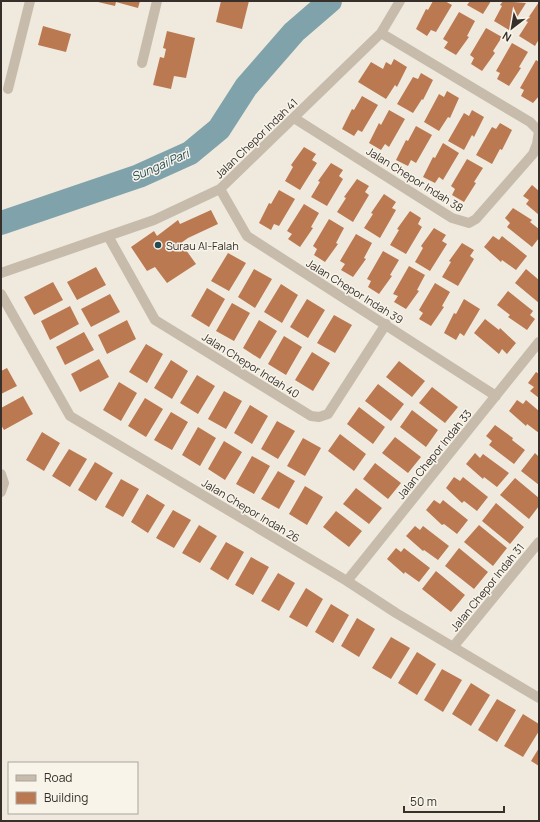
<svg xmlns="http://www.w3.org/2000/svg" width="540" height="822" viewBox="0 0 540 822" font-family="Manrope,sans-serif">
<rect width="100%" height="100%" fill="#f0eade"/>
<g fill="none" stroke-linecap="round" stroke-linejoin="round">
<path stroke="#80a3ab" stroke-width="24" d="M1,223l138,-47 51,-23 29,-24 27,-42 48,-55 36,-31"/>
</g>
<path fill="#bb7952" d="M114,1h26l-2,7 -22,-6 -1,4 -17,-4z
M221,1h28l-7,28 -26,-7z
M433,1h12l7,4 -16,27 -5,-2 -4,6 -11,-7 10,-20 2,1z
M470,1h21l-8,13 -16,-9z
M503,1l23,2 -17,27 -15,-9 8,-15 -2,-1z
M539,2v37l-4,7 -16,-10 9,-14 -2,-1z
M459,12l16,9 -8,15 2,1 -13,18 -12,-7 4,-6 -5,-3z
M43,26l28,8 -5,18 -28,-7z
M486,28l16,9 -9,14 2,2 -13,18 -11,-7 3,-6 -4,-3z
M167,31l28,7 -9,40 -12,-2 -3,13 -18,-4 7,-28 4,1 2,-9 -3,-1z
M512,43l16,9 -9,15 2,1 -12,18 -12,-7 3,-6 -4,-2z
M394,59l13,8 -10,20 -2,-2 -9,14 -28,-17 13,-20 12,7 3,-7 5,3z
M536,60l3,2v34l-6,7 -12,-7 3,-6 -4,-2z
M421,73l12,7 -10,20 -1,-1 -9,14 -16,-9 16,-27 5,2z
M447,91l12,7 -9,20 -2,-1 -9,14 -15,-9 15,-28 5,3z
M362,96l16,9 -16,27 -4,-2 -4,6 -12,-7 10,-20 2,1z
M389,110l16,9 -16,28 -4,-3 -4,6 -12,-7 10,-20 2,2z
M472,110l12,7 -10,20 -2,-2 -8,15 -16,-9 16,-28 5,3z
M500,123l12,7 -10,20 -2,-1 -8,15 -16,-9 16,-28 4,2z
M416,126l16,9 -16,28 -5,-3 -3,6 -12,-6 10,-20 2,1z
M443,143l16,10 -16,27 -4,-3 -4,6 -12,-6 10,-20 2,1z
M304,147l12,7 -4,6 5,3 -17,27 -15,-9 8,-14 -2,-2z
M467,159l16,9 -9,14 2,1 -12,19 -12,-7 3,-6 -4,-3z
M331,163l12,7 -4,6 4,3 -16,27 -16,-9 9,-15 -2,-1z
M357,179l12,7 -4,6 4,3 -16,27 -16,-10 9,-14 -2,-1z
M532,185l7,6v24l-13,-11 3,-4 -6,-4z
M279,190l16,9 -16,27 -5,-2 -3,6 -12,-7 10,-20 2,1z
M384,194l12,8 -4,6 4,2 -16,28 -16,-10 9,-14 -2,-1z
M304,204l15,9 -8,14 2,1 -13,19 -12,-8 4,-5 -5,-3z
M513,208l19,12 -2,2 9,7v9l-7,9 -25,-20 3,-4 -5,-5z
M211,210l7,14 -30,14 -7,5 15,21 -29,19 -12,-16 -8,4 -16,-24 23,-16 3,5 21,-16 2,4z
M410,211l11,7 -3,6 4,3 -16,27 -16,-9 9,-15 -2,-1z
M329,219l15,9 -8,15 2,1 -13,18 -11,-7 3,-6 -4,-3z
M434,228l12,7 -4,6 5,3 -17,27 -15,-9 8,-14 -2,-2z
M356,234l16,9 -8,15 2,1 -13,18 -12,-7 4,-6 -5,-3z
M493,236l6,4 3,-4 25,20 -11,14 -14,-10 -1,2 -17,-15z
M462,243l12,7 -4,6 4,3 -16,27 -16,-9 9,-15 -2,-1z
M383,251l16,9 -9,15 2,1 -13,18 -11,-7 3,-6 -4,-2z
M228,253l18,10 -17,28 -18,-10z
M409,266l16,9 -8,15 2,1 -13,18 -12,-7 4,-6 -5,-2z
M96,267l10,18 -29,15 -10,-18z
M254,269l18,10 -17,29 -17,-11z
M526,269l13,11v23l-24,-20z
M53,282l10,18 -29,15 -10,-18z
M435,283l15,9 -8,14 2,1 -13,19 -12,-7 4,-6 -4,-3z
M281,284l17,11 -16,28 -18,-11z
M207,288l18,11 -16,28 -18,-11z
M508,291l25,20 -3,4 5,4 -8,11 -19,-13 2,-2 -13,-10z
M110,294l10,18 -29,15 -10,-18z
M307,299l18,11 -17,28 -18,-11z
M464,299l16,10 -16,27 -4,-3 -4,7 -12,-7 10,-20 2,1z
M232,303l18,10 -16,28 -18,-10z
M70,306l9,18 -29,16 -9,-19z
M334,315l18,10 -17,28 -18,-10z
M485,319l14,11 1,-2 16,15 -9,11 -5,-5 -3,5 -25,-21z
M127,320l9,19 -29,15 -9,-19z
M259,320l18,11 -17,28 -17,-11z
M84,332l10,18 -29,15 -9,-18z
M284,336l18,11 -16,28 -18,-11z
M146,344l17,10 -16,29 -18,-11z
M312,352l18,11 -17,28 -18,-11z
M99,359l10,18 -29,15 -9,-18z
M171,360l17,11 -16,28 -18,-11z
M399,361l26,20 -13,16 -26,-20z
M7,368l10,18 -16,8v-23z
M536,372l3,2v24l-9,-7 4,-4 -6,-4z
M197,375l18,11 -17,28 -18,-11z
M119,382l18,11 -16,28 -18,-11z
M378,384l26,20 -13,17 -26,-20z
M432,387l26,20 -13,16 -26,-20z
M224,391l18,10 -16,28 -18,-10z
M23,396l10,18 -29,16 -3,-5v-17z
M145,398l18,11 -17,28 -18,-11z
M517,400l6,4 3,-4 13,11v22l-12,-9 -1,2 -17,-15z
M250,405l18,11 -16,28 -18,-11z
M359,407l26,20 -12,17 -26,-20z
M412,410l26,20 -12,17 -26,-20z
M171,412l17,10 -16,28 -18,-10z
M277,421l18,10 -17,28 -17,-10z
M495,425l18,13 -1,2 13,10 -11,14 -25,-19 3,-4 -6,-5z
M198,427l18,11 -16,28 -18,-11z
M42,432l18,11 -16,28 -18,-11z
M340,434l26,20 -12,17 -26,-20z
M395,437l26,20 -13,16 -26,-20z
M303,438l18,10 -16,28 -18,-10z
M224,441l18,11 -17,28 -17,-11z
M69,449l18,10 -17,28 -18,-11z
M475,453l5,5 3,-4 26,19 -12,14 -13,-10 -1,2 -17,-15z
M535,453l4,4v28l-18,-14z
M252,456l18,10 -16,28 -18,-10z
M95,462l18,11 -17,28 -18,-11z
M375,463l26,20 -13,16 -25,-20z
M278,471l17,10 -16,28 -18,-10z
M454,477l6,4 3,-4 25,20 -11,14 -13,-10 -2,2 -16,-15z
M515,478l24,20v8l-10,13 -29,-24z
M121,479l18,10 -16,28 -18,-10z
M305,486l18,11 -16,28 -18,-11z
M356,488l26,20 -13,16 -26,-20z
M147,494l18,11 -17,28 -17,-11z
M434,500l6,4 3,-4 25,20 -11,14 -13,-10 -2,1 -16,-15z
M496,503l28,24 -14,17 -28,-23z
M173,510l18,10 -17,28 -18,-10z
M336,511l26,20 -13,16 -26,-20z
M199,525l18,11 -17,27 -18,-10z
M479,525l28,23 -14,18 -29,-24z
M415,526l5,4 3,-4 26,20 -11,14 -14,-10 -1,1 -17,-15z
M226,542l18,10 -16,28 -18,-11z
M396,548l5,4 3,-4 26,20 -11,14 -14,-10 -1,2 -17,-15z
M459,548l29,24 -14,17 -29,-23z
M251,557l18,10 -16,28 -18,-10z
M436,571l29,24 -14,17 -29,-23z
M278,573l17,10 -16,28 -18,-10z
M306,588l17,11 -16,28 -18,-10z
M331,604l18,11 -16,28 -18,-11z
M357,618l18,11 -16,28 -18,-11z
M391,637l19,11 -19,31 -19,-11z
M417,652l19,12 -19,31 -19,-12z
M442,669l20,11 -19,32 -19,-12z
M471,683l19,12 -19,31 -19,-12z
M497,699l19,11 -19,32 -19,-12z
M523,714l16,10v7l-16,26 -19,-11z
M539,748v18l-8,-5z"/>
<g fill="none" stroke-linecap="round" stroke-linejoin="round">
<path stroke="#c7bcab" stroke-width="10" d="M142,63l15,-62
M8,89l22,-88
M294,118l158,100 17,5 7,-4 57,-65 4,-10 2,-13 -9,-9 -149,-89
M220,189l27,47 249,160
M108,236l47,84 156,96 8,1 9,-3 58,-90
M1,273l153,-53 66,-31 161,-156 19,-32
M1,294l69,122 277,165 49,32 143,85
M1,474l3,9 -3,9
M347,581l192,-239
M453,647l86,-105"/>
</g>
<circle fill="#234a54" stroke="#f8f4ea" stroke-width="1.5" cx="158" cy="245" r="4"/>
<g text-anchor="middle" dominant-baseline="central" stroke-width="3" stroke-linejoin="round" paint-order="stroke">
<g font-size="11" fill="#362f2a" stroke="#f8f4ea">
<text transform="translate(256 138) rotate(-44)">Jalan Chepor Indah 41</text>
<text transform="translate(415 179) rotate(32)">Jalan Chepor Indah 38</text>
<text transform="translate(355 291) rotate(32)">Jalan Chepor Indah 39</text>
<text transform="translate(251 365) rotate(32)">Jalan Chepor Indah 40</text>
<text transform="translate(434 454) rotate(-51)">Jalan Chepor Indah 33</text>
<text transform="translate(251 510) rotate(31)">Jalan Chepor Indah 26</text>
<text transform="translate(487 587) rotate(-51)">Jalan Chepor Indah 31</text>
</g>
<g font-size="11" fill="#362f2a" stroke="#f8f4ea" text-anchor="start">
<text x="166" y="245">Surau Al-Falah</text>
</g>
<g font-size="12" font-style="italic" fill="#234a54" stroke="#f8f4ea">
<text transform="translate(160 165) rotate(-24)">Sungai Pari</text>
</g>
</g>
<rect width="540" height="822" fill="none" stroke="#362f2a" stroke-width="4"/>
<rect x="8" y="762" width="130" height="52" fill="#f8f4ea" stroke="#aaa59d"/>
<rect x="16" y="775" width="20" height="6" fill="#c7bcab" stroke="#aaa59d"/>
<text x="44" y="782" font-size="12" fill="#362f2a">Road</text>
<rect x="16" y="792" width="20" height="12" fill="#bb7952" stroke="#aaa59d"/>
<text x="44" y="802" font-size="12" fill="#362f2a">Building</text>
<g transform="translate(512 28) rotate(211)" stroke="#f8f4ea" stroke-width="3" paint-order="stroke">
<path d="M0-3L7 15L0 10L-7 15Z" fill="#362f2a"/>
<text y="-6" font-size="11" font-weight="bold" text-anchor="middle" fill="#362f2a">N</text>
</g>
<path d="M404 806v6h100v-6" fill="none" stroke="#362f2a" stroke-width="2"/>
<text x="410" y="806" font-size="12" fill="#362f2a" stroke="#f8f4ea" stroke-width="3" paint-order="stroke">50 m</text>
</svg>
